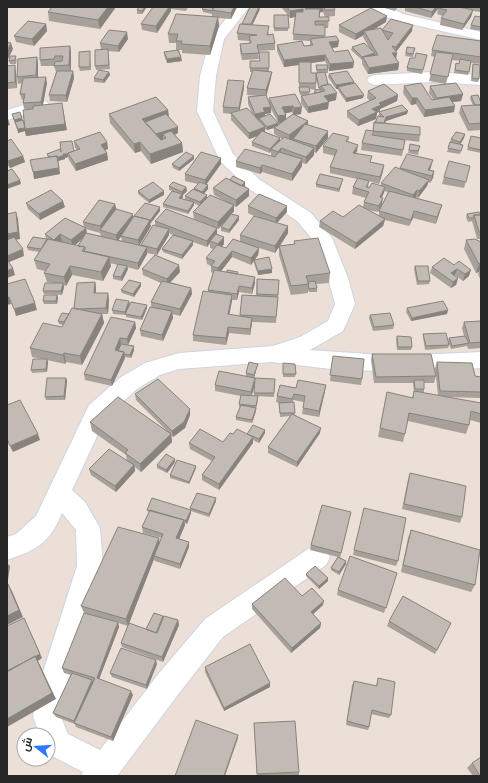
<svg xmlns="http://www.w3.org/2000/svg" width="488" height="783" viewBox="0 0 488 783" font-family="Raleway,Cairo,sans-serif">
<rect width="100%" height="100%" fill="#ebdfd7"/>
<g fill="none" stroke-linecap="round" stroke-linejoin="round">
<defs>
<path id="minor" d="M235,7h14l-25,32 -8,37 -3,35 20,43 27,26 51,33 21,25 16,40 7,26 -12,27 -33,19 86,6 85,-4v16l-85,4 -65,-3 -59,-7 -93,7 -19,6 -23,14 -31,28 -34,73 13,12 15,26 3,38 -39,128 -3,23 7,17 32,16 60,-78 45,-53 103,-70 9,-4 9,4 4,8 -4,8 -103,72 -43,55 -63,84h-36l2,-4 -35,-18v-19h-8l-7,-18 3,-23 41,-128 -1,-36 -14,-17c-13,31 -24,36 -55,47v-23l9,-3 20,-18 53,-111 32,-28 24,-14 34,-10 94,-7 27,-9 28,-16 7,-17 -7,-26 -14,-37 -17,-20 -49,-33 -28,-27 -23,-50 3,-35 10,-37z
M370,7h19l14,7 78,18v8l-88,-20 -21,-10z
M433,72l48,3v10l-48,-3 -58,3 -6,-2 -2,-3 2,-3 6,-2z
M41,100l6,2 2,3 -2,3 -40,12v-10z"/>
</defs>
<use href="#minor" stroke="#ccd4e1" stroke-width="2"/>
<use href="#minor" fill="#fff" fill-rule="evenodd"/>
</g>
<path fill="#a7a19a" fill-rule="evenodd" d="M52,7h64l-16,22 -51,-8 -1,-9z
M153,7h35l-2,4 -15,-2v2l-14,22 -15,-3 -1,-6z
M204,7h33l-6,12 -13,-1 1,8 -9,29 -28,-2v-3h-3l3,11 -15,2 -3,-8v-3l12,-2v-7h-7l-1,-9 44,-18v-2l-9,-2 -1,-3z
M281,7h53l1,3v6l-10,1 -2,-5h-3v5h9l-1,11h-3l-1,10 14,9 -6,1 2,4 20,10 -1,6 -24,3 -1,-4v6h-3l3,11 8,16 -8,2v7l-20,4 -7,-10v-7l4,-1h-5l-1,-5v-25l-15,2 -7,-16v-6l27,1 6,-1v-4l-17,-1 2,-23 -5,1 -2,-2v15h-14v-16h14zM325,61l2,4h-11v4l1,4h-6v-10zM316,79l3,10 -3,1zM309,89l6,1 -1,3 -5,2z
M381,7h17l-3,4z
M405,7h76v2l-1,3 -7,-1 -2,6 -9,13 -22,-5 1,-7 2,-2 -6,-2 1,-5 -7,9 -26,-7z
M146,8l-4,6h-5v-4z
M260,9l-8,16 17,7 -1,3 7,8v7l-17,1 1,8 -17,1 -2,-9v-7h10l-1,-3 -11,-1 -1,-7 5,-9z
M481,17v14l-11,-2 1,-4z
M386,22l-13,8 9,1h30l-16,21 1,1 -1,6 3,4 -1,7 -30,4 -6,-10v-4l-11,-10 1,-3 18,2 -7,-12 1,-2 -9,5 -16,-8v-7z
M46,24l1,7 -13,15 -18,-4 -2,-6z
M128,39l-9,13 -11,-1 2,18 -14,1 -1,-4 6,-16 -1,-7z
M481,41v23l-10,-1 -3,12 -14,-2 2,-10 3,1 1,-3 -8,-1 -6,24 -17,-3 6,-24 -4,-1 1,-6z
M70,46l1,6v19h2l1,7 -7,24 -17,-1 -1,-6 7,-23 -2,-6h-13l-1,-6z
M407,47l8,1 -2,9 -8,-1z
M269,52v19l2,7 -5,18 3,6v-4l26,-4 6,20 -6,1 13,6v4l20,13 -12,15 -2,-1v3l-8,9 -4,-1v3l-10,15 -30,-9 -2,2 -24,-7v-6l35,-5v-5l-1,2 -18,-7v-4l6,-6 -9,3 -18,-19v-6l-8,-1v-6l21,-19 -5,22 13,3 -4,-9v-7l11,-1 -12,-1v-7l5,-16h-2v-11h10zM271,109l7,13 -13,-6v-2l6,-1zM292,112l1,2 -7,5v-4l-1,-2zM274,128v6l8,5 -2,2v-3l-15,-6v-3l2,1 8,-2z
M90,54l1,16 -11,1 -1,-4z
M427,55l-5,19 -15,-3v-3l8,-10z
M37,57l1,7v13l9,6 -4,22 24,25 -41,6 -1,-5 -7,2 -6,-19 10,6 2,5 9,-16h-9l-1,-6v-3h-1l-2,-6 2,-11 -4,1 -1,-7z
M17,59l-1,5h-6l-1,-3z
M473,64l6,15 -1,3 -7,-1z
M7,66l9,6 1,16 -10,1z
M109,72l1,3 -6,8 -10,-1v-4z
M329,74l25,8v1l9,15 -17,4 -8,-12v-1h-2l-8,-12z
M404,86l28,14 1,-1 -4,-6 1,-7 33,8 -2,7 -8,1 1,10 -30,5 -8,-13 -5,1 -8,-12z
M368,91l30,4 -1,6 -17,8v2l-3,2 -1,6 -18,7 -11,-9v-6l23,-10 -3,-3z
M471,96l10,7v27l-13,1 -9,-18 2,-7 12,-1 -3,-6z
M168,110l1,7 9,16 -3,2 7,8 1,9 -32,12 -10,-13 -6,2 -25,-30 -1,-9z
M379,112l28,2 -21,7 -1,2 35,12 -1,7 -14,-2 -3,16 -41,-6 1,-7 11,-12 2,-8 4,-8z
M465,134l-1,4 -4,6 3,1 -3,9 -13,-2 4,-13z
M471,136l10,2v15l-14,-3z
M349,137l-1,5 9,9 -1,2 15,9 13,3 -1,6 -4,13 -10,-3 -1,7 13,-3v-2l19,-14 7,-15 24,13 -1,3 4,1 -1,7 -3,5 -2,-1 -1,4 -9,12 -2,-1 -1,1 27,7 -2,6 -4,13 -23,-6 -4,8 -24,-6 -2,6 -28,23 -36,-22 1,-6 23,-4 20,-10 1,-5 2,-4 -14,-4 1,-7 4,-8 -27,-6v-6l5,-11 -12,-3v-7zM384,191l4,1 -9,19v5l-11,-6 10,2 4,-15z
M7,141l16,15 2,6 -15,6 -3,-4z
M74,141l33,1 1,7 -3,1 2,3 1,7 -32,11 -7,-11 -1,-3 -3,1v1l-7,2 2,13 -26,5 14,-22 -1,-3 27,-3 3,-1 -2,-2z
M410,144l10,2 -2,9 -10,-2z
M194,156v3l-15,12 -6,-3 -1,-4z
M221,158v6l-15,21h2v4l-4,5 3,4 18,3 -11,-6 -1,-7 17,-8 15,2v4l-1,1 5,9 -13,11 -2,-1v5l-2,3 7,6 -10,13 -8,-2v-4l4,-5 -7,7 -1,-1v7l7,9 -3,3 5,1 14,-6v-7l14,-19 -6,-3v-7l39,6 -10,11 11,3v7l-8,13 14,-2v-3l36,32 -1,10 -13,1 1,4v4h-8l-1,-2v3l-17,2 -12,-40v-8l-4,6 -34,-11 18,6 -1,7 -3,4 17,14 -14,2 -4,-12v-2l-3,4 -19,-8 -11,14 6,1h11v2l17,9 -3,11 -13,-2 -2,8h-5l-3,15 11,1 2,-21h14l1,-16 22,1 -1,18 -2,25 -24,-1 -2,13 -21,-2 -3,12 -33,-4v-6l15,-43v-2l5,-17 -2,-1v-6l-4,-2 -1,-6 7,-9 -3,-1v-5l-3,4 -14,-5v3l-11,14 -19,-7 -1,-3 11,-14 -4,-2v2l-12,20 -10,-2v1l-9,16 -11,-3 1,2 -6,12 -9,-2v-3l5,-11 -8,-2 1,3 -8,15 -31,-6 -6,11 -3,-1 1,2 -2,8 -18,-1 -1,-3 11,-8 -7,-1 -3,-9 1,-2 -8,-2 -3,-9 5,-8 -11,-2 -1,-3 19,-8 -1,-5 39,-6 -1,-6 33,-13 17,8 27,-6 -10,13 1,2 -12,20h2v-1l14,-20v-4l49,2 -10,-4 -1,-7 6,-6 -5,-3v2l-6,9 -25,-7v-3l10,-13 -4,-1v-4l17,1 1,4 -4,4v2l-1,2 6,1 -3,-1v-3l9,-7v-1l4,-4 -13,-3v-7zM86,229l14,4 1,3 -14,-3zM121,236l1,6 -4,-1zM83,238l-5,8 -3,-1z
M470,166l-6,22 -22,-4 2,-7z
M342,182l-3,10 -23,-5v-3z
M138,191h26v4l-15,8 -11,-9z
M26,203l39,4 -25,13 -12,-11z
M467,214l14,1v24h-4l-5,-18 -4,1 -2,-5z
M481,239v42l-3,-7 1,-2 -3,1 -12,-24 2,-9 14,1z
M454,265l15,11 -6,5 -8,-6 -1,1 4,2 -2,7 -5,3 -21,-15 2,-6z
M415,266l15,15 -1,3 -12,1 -3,-16z
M142,269l38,3 -10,10 21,6 1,6 -12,22 -8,-2 1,4 -10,23 -22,-5 -1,-6 11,-23v-5l10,-19 -18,-8z
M95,282l1,7v4l13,6 -1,15h-6l2,9 -22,42 -16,-3 -1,2 -18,-4 1,2 -1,10 -15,1 -1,-3 11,-11 -10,-2 -2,-9 32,-21 1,-2 -4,-1 -1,-3 11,-7z
M141,283v3l-7,11 -12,-4 -1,-3z
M57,295l1,3 -1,6h-13l-1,-3z
M130,305h17v3l-5,12 -16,-3v-2l-13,-1 -1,-4z
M407,308l40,6 -36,7 -5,-9z
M370,315l24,10 -1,4 -20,2 -4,-13z
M481,321v27l-13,1 -1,-3 -16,3 -3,-8 1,-3 15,-2 -2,-8 2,-6z
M135,322l1,6 -8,17 6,5 -3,8 -6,-1v1l-13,28 -27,-6 -1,-6z
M423,334l26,11 -1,3 -23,2 -2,-13z
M397,336l15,11 -1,3h-14l-1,-10z
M372,354l64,22 -2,7h-10v10l14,2 -3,-27 2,-6 38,14 6,1v21l-35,-1 35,6v20l-11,-3 -1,5 -3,9 -58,-13 -5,21 -25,-5 9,-45 25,6 2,-6 -1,-9h-39l-3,-23z
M333,356l29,23 -1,6 -31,-4z
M283,363l13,11 -1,3h-12z
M257,367l-3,11 1,6 -4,12 7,3 -2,12 -4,12 -16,-3v-3l4,-10h-1v-3l2,-8 -26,-5v-6l31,-9v-3z
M66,378l1,3 -2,19h-19l-1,-3z
M255,378l20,1 -1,18 -20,-1z
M296,388l29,3 -6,26 -17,-3 2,-12 -11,-2v2l2,13 25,18 -23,34 -29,-14v-6l22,-31 -10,1 -1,-14 -3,-1 1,-6z
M135,394l55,21 -5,13 -12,9 -2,-2 1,7 -31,30 -6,-5v4l-19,21 -25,-17 -2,-6 38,-8 -1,-6 -34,-24 -2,-9 77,9 -31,-31z
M265,430v3l-6,10 -6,-3v3l-34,47 -17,-10v-5l10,-14 -22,-12 -1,-6 34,-1 10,-8h14z
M175,459v3l-8,11 -10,-5v-3z
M196,466v2l-7,16 -19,-6v-3z
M410,473l52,44 -2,6 -58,-14 6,-30z
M216,501l-7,16 -18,-6v2l-4,11 -3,-1 1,2 -6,14 10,3v5l-9,22 -25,-8 -1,-2 -26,67 -10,-3 1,4 -20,52 34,16 -20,46 -37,-14 -1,-3 -19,-7 -3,-4 18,-38 -7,-2 -2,-5 32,-52 -10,-3 -3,-7 78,-63 3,-5 -19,-5 -1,-6 7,-14 -1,-1 -1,-2h43v-2z
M364,508l34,53 -2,5 -43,-11z
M351,512l-11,46 6,3v3l-7,11 -8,-5v-2l7,-11 -28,-7 1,-5z
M411,530l64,55 -4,7 -70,-20 7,-34z
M397,573l-13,40 -47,-18 1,-5z
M306,574l22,7 -9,8 -13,-13z
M302,596l21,9 -10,9 8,9 -1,5 -29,25 -39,-44v-5z
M163,616l15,4 1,5 -16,37 -41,-15 -1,-4 25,-13z
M389,621l62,2 -16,31 -48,-28z
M157,664l-10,25 -35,-12 -2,-4z
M205,667l65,20 -46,24 -19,-39z
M378,678l13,37 -2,3 -18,-4 -2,13 -1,3 -22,-5 6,-40 2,-4 22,5z
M254,723l45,49v3l-13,1h-29z
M472,763l9,13h-8l-6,-8z"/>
<path fill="#88837d" d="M108,7h8l-16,22 -2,-9z
M145,7h1v1l-4,6v-3z
M169,7h2v4l-14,22 -1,-7z
M234,7h3l-6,12v-6z
M259,7l1,2 -9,19v-3z
M314,7h9v5l-18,3v-6z
M436,7h3l-8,11 1,-6z
M303,9v6l-13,3v-7z
M473,10l-2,7 -9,13 2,-6z
M387,16l-1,6 -20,12 -2,-3v4l-9,5 1,-6z
M218,17l1,9 -9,29v-9z
M46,24l1,7 -13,15 -2,-7z
M413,25l-1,6 -17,22h2l-1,6 -4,-6h3l1,-6z
M127,32l1,7 -9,13 -1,-6z
M339,41l-1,6 -10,1 1,-6z
M11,43l2,6 -6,12v-10z
M70,46l1,6v19l-2,-6z
M375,53l-1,4h-11l-1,3v-3z
M325,55v6l-41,6v-7z
M37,57l1,7v18l-2,-7z
M181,57l1,4 -15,2v-4z
M354,62l-1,6 -24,3 1,-7z
M399,63l-1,7 -30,4 1,-6z
M15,65l1,7 1,16 -2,-6z
M73,71l1,7 -7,24 -1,-7z
M109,72l1,3 -6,8 -1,-3z
M272,72l-1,6 -5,19v-7z
M46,77l1,6 -5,26 -1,-7z
M244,81v7l-5,26v-6z
M354,82v4l-16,1v2h-2v-4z
M337,93l-1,7 -12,3v-7z
M463,94l-2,7 -25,3 1,-6z
M364,95l-1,3 -17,4v-4z
M398,95l-1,6 -17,8v2l-3,2 -1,6 -18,7 1,-6 13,-11 7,-6z
M412,98h5l-1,6 -5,1z
M329,102l-1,7 -20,4v-6z
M62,103l5,27 -41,6 -1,-5 -7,2v-4z
M293,106l-1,6 -10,2v-7z
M455,106l-1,6 -30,5 1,-7z
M271,107v6l-6,1v5l-6,-1v2h-4v-6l8,-6z
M302,107l-1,7 -8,1 1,-7z
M168,110l1,9 -20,7 -7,-7z
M408,111l-1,3 -21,7 -3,7v-3l3,-8z
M286,115v6l-8,2v-7z
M22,118l1,3 -8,2 -1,-3z
M7,119h1l2,6 -3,1z
M308,121v7l-19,14v-7z
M278,123v3l-11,4v-3z
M178,127v6l-12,5 -3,-4v5l-6,2 -1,-7z
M265,127v6l-16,6v-6z
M328,131v7l-12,15v-7z
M465,134l-1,4 -4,7v-3z
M280,138v3l-9,8v2l-1,2v-4z
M107,142l1,7 -6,2 -1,-6z
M140,142l1,9 -6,2 -1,-9z
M182,143l1,9 -32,12 -1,-10z
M358,145l-1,6 -5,8 1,-6z
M281,148v6l-4,4 1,-6z
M314,148v7l-8,9v-7z
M107,153l1,7 -32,11 -1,-7z
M63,154h5v3l-3,1v1l-7,2 2,13 -26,5 -1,-7z
M23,156l2,6 -15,6 -2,-7z
M194,156v3l-15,12v-3z
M221,158v6l-16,22v-6z
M302,159v7l-10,15v-7z
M433,160l-2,7 -4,9 1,-6z
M262,165v7l-2,2v-6z
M384,165l-1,6 -4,13 1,-7z
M434,171l-1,7 -3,5 2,-7z
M343,179l-1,3 -3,10v-3z
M20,180l1,4 -14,5v-4z
M429,180l-2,6 -9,12 1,-7z
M245,182v4l-5,4v-3z
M208,185v4l-6,6v-3z
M186,187l1,4 -4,4v2l-3,4 -1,-3 3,-3v-3z
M385,187l-1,6 -5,10 1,-6z
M249,189v7l-13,11v-7z
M417,190l-1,7 -4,5 1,-7z
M164,191v4l-15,8v-3z
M207,195v4l-7,7v-4z
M383,198l-1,6 -4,8 1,-6z
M63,201l2,6 -25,13 -1,-6z
M194,202v3l-6,9v-3z
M115,204l2,7 -16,19 -1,-4z
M234,205v6l-16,18v-7z
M442,205l-2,6 -4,13 1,-7z
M287,206v6l-12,13 1,-7z
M160,207v4l-10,13 1,2 -12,20 -1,-6 12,-20z
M414,211l-1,7 -4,8z
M16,212l2,7 2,20 -13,2v-7z
M133,214v7l-16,21 -1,-7z
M239,216v4l-10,13v-3z
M385,219l-2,7 -28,23 1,-6z
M288,226v7l-13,20v-7z
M86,228l1,7 -14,12 -2,-7z
M217,228v6l-6,8 -1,-1v2l-3,4v-6z
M169,229v6l-12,20v-6z
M60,234l2,7 -6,5 -2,-6z
M224,237v7l-6,7v-7z
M193,241v4l-11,14v-4z
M147,247v7l-9,16v-7z
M259,248l-1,7 -7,10v-7z
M23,249l1,7 -17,7v-7z
M232,251v6l-14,18v-7z
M109,257l2,9 -8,15 -2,-9z
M481,263v9l-2,-2v2l-3,1 3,-9z
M179,265l1,7 -13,14v-7z
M70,266l2,9 -6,11 -2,-9z
M127,266l1,3 -6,12 -1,-4z
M13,268l2,7 -8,3v-7z
M272,269v4l-14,2v-4z
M457,269l-2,6 -6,4 2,-6z
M471,270l-2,6 -6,5 2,-7z
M255,277v6l-3,11v-6z
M458,278l-2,7 -5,3 2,-6z
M95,282l1,7 -1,11 -1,-7z
M63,283l1,4 -2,8 -1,-4z
M141,283v3l-7,11 -1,-3z
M239,286v6l-2,8v-6z
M191,288l1,6 -12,22v-7z
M108,293l1,6 -1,15 -2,-6z
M57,295l1,3 -1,6 -1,-3z
M232,295v6l-4,20v-7z
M9,297l2,7 -4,1v-7z
M129,301l1,4 -4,9 -1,-2z
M35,303l2,7 -21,6 -2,-7z
M147,305v3l-5,12 -1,-3z
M448,310l-1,4 -36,7 1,-3z
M172,311l1,7 -10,23 -1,-6z
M102,314l2,9 -22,42 -2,-9z
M252,318v6l-2,11v-6z
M135,322l1,6 -8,17 -1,-6z
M228,327l1,6 -3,12v-7z
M120,338l1,6 -5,12 -1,-6z
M134,346v4l-3,8 -1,-3z
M124,352l1,6 -13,28 -1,-6z
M64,353l2,9 -1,2 -2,-9z
M47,359l1,3 -1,10 -1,-3z
M258,364l-1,3 -3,11v-3z
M66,378l1,3 -2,19 -1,-4z
M255,378v6l-4,14v-6z
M326,385l-1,6 -6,26v-6z
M256,408v3l-4,12v-3z
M190,409v6l-5,13 -12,9 -1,-6z
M321,428l-1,5 -23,34v-5z
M265,430v3l-6,10v-4z
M38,434l2,6 -27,12 -3,-6z
M171,434l1,8 -31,30 -1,-8z
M253,437v6l-34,47v-6z
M175,459v3l-8,11 -1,-3z
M134,465l1,6 -19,21 -1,-6z
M196,466v2l-7,16v-2z
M216,498v3l-7,16v-3z
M191,510v3l-4,11 -1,-3z
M184,520l1,5 -8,19 -1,-6z
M159,538l1,8 -6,10v3l-26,67 -2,-7z
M189,542v5l-9,22v-5z
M346,561v3l-7,11v-3z
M9,565l1,2 -3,19v-11z
M328,578v3l-9,8v-3z
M8,584l4,7 11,26 -16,8z
M324,601l-1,4 -13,12 1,-5z
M24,618l18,40 -4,3 18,38 -49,28v-50z
M178,620l1,5 -16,37 -1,-5z
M118,622l1,5 -21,55 -1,-4z
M321,623l-1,5 -29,25 1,-5z
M156,660l1,4 -10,25 -1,-4z
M92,680l2,4 -18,41 -2,-4z
M270,683v4l-46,24v-3z
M131,691l2,4 -20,46 -2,-4z
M238,735v3l-13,38h-1z"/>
<path fill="#c2bbb3" stroke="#88837d" d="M52,7h56l-10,13 -50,-8z
M139,7h6l-3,4 -5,-1z
M153,7h16l-13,19 -15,-2z
M204,7h10l-2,4 -10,-2z
M214,7h20l-3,6 -19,-3z
M250,7h9l-8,17h-9z
M287,7h27l-9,2h15l-1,8h10v4h-14v4h10v11l-32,-2 3,-22h7v-3l-13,2z
M324,7h10l1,3h-10z
M415,7h21l-4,5z
M439,7h20l14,3 -9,14 -23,-6 6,-8 -9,-2z
M371,8l16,8 -31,18 -17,-9z
M176,14l42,3 -8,29 -29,-2 1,-3h-6l2,-7h-10z
M274,15h14l1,13h-15z
M475,16l6,1v10l-10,-2z
M391,19l22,6 -17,22 -4,-1 5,7h-5l7,10 -30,5 -6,-11 15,-2 -14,-24 17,-3 7,12 5,-7 -11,-3z
M28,21l18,3 -14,15 -18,-3z
M240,24l29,2 -2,9 6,-1 2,9 -18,2 2,8 -17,1 -2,-10 11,-1 -2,-7 8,-1 -20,-2z
M109,30l18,2 -9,14 -18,-3z
M437,35l44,6v16l-49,-7z
M336,36l3,5 -10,1 5,10 14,-2 6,12 -24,2 -5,-9 -41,5 -7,-15 25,-4 2,5 9,-1 -3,-6z
M7,42l4,1 -4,8z
M364,43l11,10 -13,4 -10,-10z
M70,46l-1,19 -15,1 1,-4 7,-1 1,-5h-8l-1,3 -14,1v-12z
M407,47l8,1 -2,6 -7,-1z
M108,49l1,16 -14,1v-16z
M178,50l3,7 -14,2 -3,-7z
M90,51v16h-11v-15z
M259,52h10v16h-19v-7h10z
M436,52l17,2 -5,23 -18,-3z
M416,53l11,2 -4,15 -16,-2 3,-10h5z
M10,56h6l-1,4 -6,1z
M37,57l-1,18 -19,2 1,-18z
M460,59l11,2 -2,11 -14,-2 1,-7 3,1z
M299,62h12v11h5v10h-17z
M473,64l7,1 -1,14 -7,-1z
M15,65v17l-8,1v-17z
M316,65h11l1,4 -11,1z
M99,70l10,2 -6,8 -9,-2z
M253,70l19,2 -6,18 -19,-2z
M57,71h16l-7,24h-17z
M347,71l7,11 -18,3 -7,-11z
M325,72l3,12 -7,2 -2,2 -3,-15z
M46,77l-5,25 -18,1 2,-9h-5l3,-16z
M228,80l16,1 -5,27 -16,-1z
M355,83l9,12 -18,3 -8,-11z
M421,83l11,17 17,-3 6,9 -30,4 -8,-12h-5l-8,-12z
M456,83l7,11 -26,4 -7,-12z
M330,84l7,9 -13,3 5,6 -21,5 -7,-11 24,-5 -4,-5z
M384,84l14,11 -19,8 2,2 -9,4 5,3 -18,8 -12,-9 29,-13 -8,-7z
M299,87h10l1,5h-10z
M321,89v3l-6,1v-3z
M295,94l7,13 -8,1 -1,-2 -11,1 4,8 -8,1 -9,-18z
M266,95l5,12 -8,1 2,4 -10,2 -7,-17z
M478,95l3,8v2h-6l-4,-9z
M156,97l12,13 -26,9 19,21 5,-2 -3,-4 8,-3 11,12 -32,11 -10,-12 -6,2 -25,-30z
M62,103l3,21 -40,5 -2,-19 10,-1v-3z
M402,105l6,6 -22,6 -2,6h-9l3,-7 6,1 -5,-5z
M476,105h5v18l-12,1 -8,-18z
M247,108l18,19 -16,6 -18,-20z
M20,112l2,6 -8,2 -2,-6z
M166,114l12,13 -22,7 -11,-12z
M270,114l8,9 -11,4 -8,-9z
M293,114l15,7 -19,14 -15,-7z
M23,120l2,8 -7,1 -3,-7z
M374,122l46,5v8l-47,-4z
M305,124l23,7 -12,15 -23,-7z
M366,130l8,1 -2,4 33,5 -2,10 -41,-7z
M262,131l18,7 -10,11 -18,-7z
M100,132l7,10 -6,3 6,8 -32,11 -7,-11 12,-4 -6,-8z
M456,132l9,2 -5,8 -9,-3z
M333,133l16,4 -3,4 12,4 -5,8 19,3 -2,6 14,3 -4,12 -50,-10 7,-17 -14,-4z
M471,136l10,2v12l-13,-3z
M284,137l30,11 -8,9 -25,-9 -3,4 -7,-3z
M11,139l12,17 -15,5 -1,-1v-19z
M72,141l2,10 -6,2v1h-5l1,1 -7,3v-2l-8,1 -2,-3 13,-5 1,3 -1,-10z
M450,142l13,3 -2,6 -13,-3z
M410,144l10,2 -2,5 -9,-1z
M245,149l30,8 4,-5 23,7 -10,15 -30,-9 -2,3 -24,-7z
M186,152l8,4 -15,12 -7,-4z
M201,152l20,6 -16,22 -20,-6z
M407,154l26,6 -5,10 6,1 -2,5 -32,-8z
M57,156l2,12 -26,4 -3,-12z
M449,161l21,5 -4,16 -22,-5z
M395,167l34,13 -10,11 -2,-1 -4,5 -32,-12z
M12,169l8,11 -13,5v-14z
M320,174l23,5 -4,10 -23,-5z
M233,176l12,6 -4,4 -11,-6z
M226,178l23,11 -13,11 -23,-12z
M358,178l11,3 -3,6 3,1 3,-5 13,4 -5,10 3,1 -4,8 -15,-4 5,-10 -16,-5z
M153,182l11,9 -15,9 -11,-9z
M173,182l13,5 -4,5 -13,-6z
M200,182l8,3 -6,7 -8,-4z
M193,189l14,6 -7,7 -15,-6z
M51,190l12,11 -24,13 -13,-11z
M172,191l10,3 -3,4 15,4 -6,9 -25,-7z
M389,191l53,14 -5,12 -23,-6 -3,9 -32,-9z
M259,194l28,12 -11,12 -28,-12z
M210,195l24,10 -16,17 -25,-10z
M99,200l16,4 -15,22 -17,-4z
M145,203l15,4 -10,14v-1l-16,-4z
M359,205l26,14 -29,24 -36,-22 13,-10 10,6z
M116,209l17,5 -17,21 -16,-5z
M166,209l51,19 -10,13 -52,-20z
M16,212l2,20 -11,2v-20z
M479,212l2,3h-7l-1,3h-4l-2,-4z
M231,214l8,2 -10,14 -8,-3z
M474,215h7v17h-2z
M134,216l16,4 -12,20 -17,-4z
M254,216l34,10 -13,20 -35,-11z
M65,218l21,10 -15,12 -11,-6 -6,6 -9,-6z
M153,225l16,4 -12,20 -16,-4z
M86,233l61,14 -9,16 -54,-12 1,-1v-3l-7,-1z
M216,234l8,3 -6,7 -8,-3z
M173,235l20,6 -11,14 -20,-6z
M14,237l9,12 -16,7v-16z
M33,237l14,2 -6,10 -14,-2z
M318,238l12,35 -24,3 3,8 -18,2 -12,-40 16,-2 -1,-3z
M48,239l37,8 -3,4 27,6 -8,15 -31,-6 -6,11 -20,-4 6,-9 -16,-4z
M233,239l26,9 -8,10 -19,-7 -14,17 -7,-2 4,-5 -9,-3 11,-13 9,3z
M475,239l6,3v21l-2,1 -13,-24z
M155,255l24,10 -12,14 -25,-10z
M269,257l3,12 -14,2 -4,-11z
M444,258l10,7 5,-4 12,9 -6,4 -8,-5 -6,4 7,5 -5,4 -21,-15z
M7,260l6,8 -6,3z
M118,264l9,2 -6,11 -8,-1z
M415,266h13l2,15h-12z
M214,270l41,7 -3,11 -13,-2 -2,8 -29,-4z
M227,270l11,2 -1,2 -10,-2z
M25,279l10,24 -21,6 -5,-12 -2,1v-14z
M257,279l22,1 -1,15 -21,-1z
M129,280l12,3 -8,11 -12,-4z
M162,281l29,7 -11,21 -29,-7z
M315,281l2,7 -8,1 -1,-7z
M95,282l-1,11h14l-2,15 -28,1 -4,-1 3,-25z
M45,283h18l-2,8h-18z
M203,291l29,4 -4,19 24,4 -2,11 -22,-2 -2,11 -33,-3z
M44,295h13l-1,6h-13z
M242,295l36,2 -2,20 -36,-2z
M116,299l13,2 -4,11 -13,-2z
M443,301l5,9 -36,8 -5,-10z
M131,302l16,3 -6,12 -16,-3z
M150,307l22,4 -10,24 -22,-5z
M72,308l30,6 -22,42 -16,-3 -1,2 -33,-7 13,-25 19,4z
M62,313l7,1 -5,8 -6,-1z
M390,313l4,12 -20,2 -4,-12z
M111,317l24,5 -8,17 -7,-1 -5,12 9,2 -13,28 -27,-6z
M481,321v21l-11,1 -6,-21z
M446,333l3,12 -23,1 -3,-12z
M397,336l14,1 1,10h-14z
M465,336l4,7 -17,3 -3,-8z
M121,344l13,2 -4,9 -6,-1v-2l-6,-1z
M372,354h59l5,22 -60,1z
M333,356l31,3 -2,20 -32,-4z
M33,359h14l-1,10 -15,1z
M249,362l9,2 -4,11 -8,-2z
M437,362l35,1 3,13 6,1v15l-41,-1z
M283,363l12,1 1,10h-13z
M219,371l36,7 -4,14 -36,-7z
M47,378h19l-2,18 -19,1z
M255,378l20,1 -1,14h-20z
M158,379l32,30 -6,13 -12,9 -37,-37z
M298,380l28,5 -7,26 -16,-3 2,-12 -11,-2 -2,5 -15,-3 3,-11 16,3z
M414,380h10v9h-9z
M414,391l67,12v11l-10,-3 -2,14 -60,-12 -4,21 -25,-6 7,-36 26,6z
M241,395l17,1 -2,10 -17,-2z
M118,397l53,37 -31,30 -15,-11 3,-3 -38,-28z
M20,400l18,34 -28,12 -3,-7v-34z
M294,402l1,11h-15l-1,-10z
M241,405l15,3 -4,12 -16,-3z
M292,414l29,14 -24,34 -29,-15z
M253,425l12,5 -6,9 -12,-5z
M200,429l23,13 7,-9 3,1 4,-5 16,8 -34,47 -17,-9 13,-18 -26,-14z
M109,449l25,16 -19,21 -26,-17z
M166,454l9,5 -9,11 -9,-5z
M177,460l19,6 -7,16 -19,-7z
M410,473l56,13 -4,31 -58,-13z
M197,493l19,5 -7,16 -19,-6z
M152,498l39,12 -5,11 -2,-1 -37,-10z
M322,505l29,7 -10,41 -30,-8z
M364,508l42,10 -8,43 -44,-11z
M150,510l34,10 -8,18 13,4 -9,22 -26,-8 9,-22 -21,-7z
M118,527l41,11 -33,81 -45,-13z
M411,530l69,20 -5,35 -72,-20z
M350,556l47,17 -11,35 -48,-18z
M338,557l8,4 -7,11 -8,-4z
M7,565h2l-2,10z
M315,566l13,12 -9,8 -13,-12z
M285,578l17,18 10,-8 12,13 -13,11 10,11 -29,25 -40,-44z
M8,584l11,26 -12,6v-31z
M403,596l48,27 -14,27 -48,-29z
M84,613l34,9 -21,56 34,13 -20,46 -37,-14 21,-45 -33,-10z
M154,613l9,3 -7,17 -10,-4z
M164,616l14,4 -16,37 -41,-14 8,-20 28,10z
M24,618l16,36 -33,17v-45z
M250,644l20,39 -46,25 -19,-41z
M121,648l35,12 -10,25 -36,-12z
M35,656l17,37 -45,26v-47z
M72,673l20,7 -18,41 -21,-8z
M378,678l17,4 -4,33 -19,-5 -3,17 -22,-6 7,-40 23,5z
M196,720l42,15 -14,41h-49z
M295,721l4,51 -42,2 -3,-51z
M481,757v19h-1l-8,-13z"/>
<rect width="488" height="783" fill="none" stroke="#272727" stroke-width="16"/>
<g transform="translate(36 747) rotate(287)"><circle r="19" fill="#ffffff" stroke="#a9a9a9"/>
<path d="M0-3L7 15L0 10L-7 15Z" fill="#3076ff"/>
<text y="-6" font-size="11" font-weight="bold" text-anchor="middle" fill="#272727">ش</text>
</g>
</svg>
